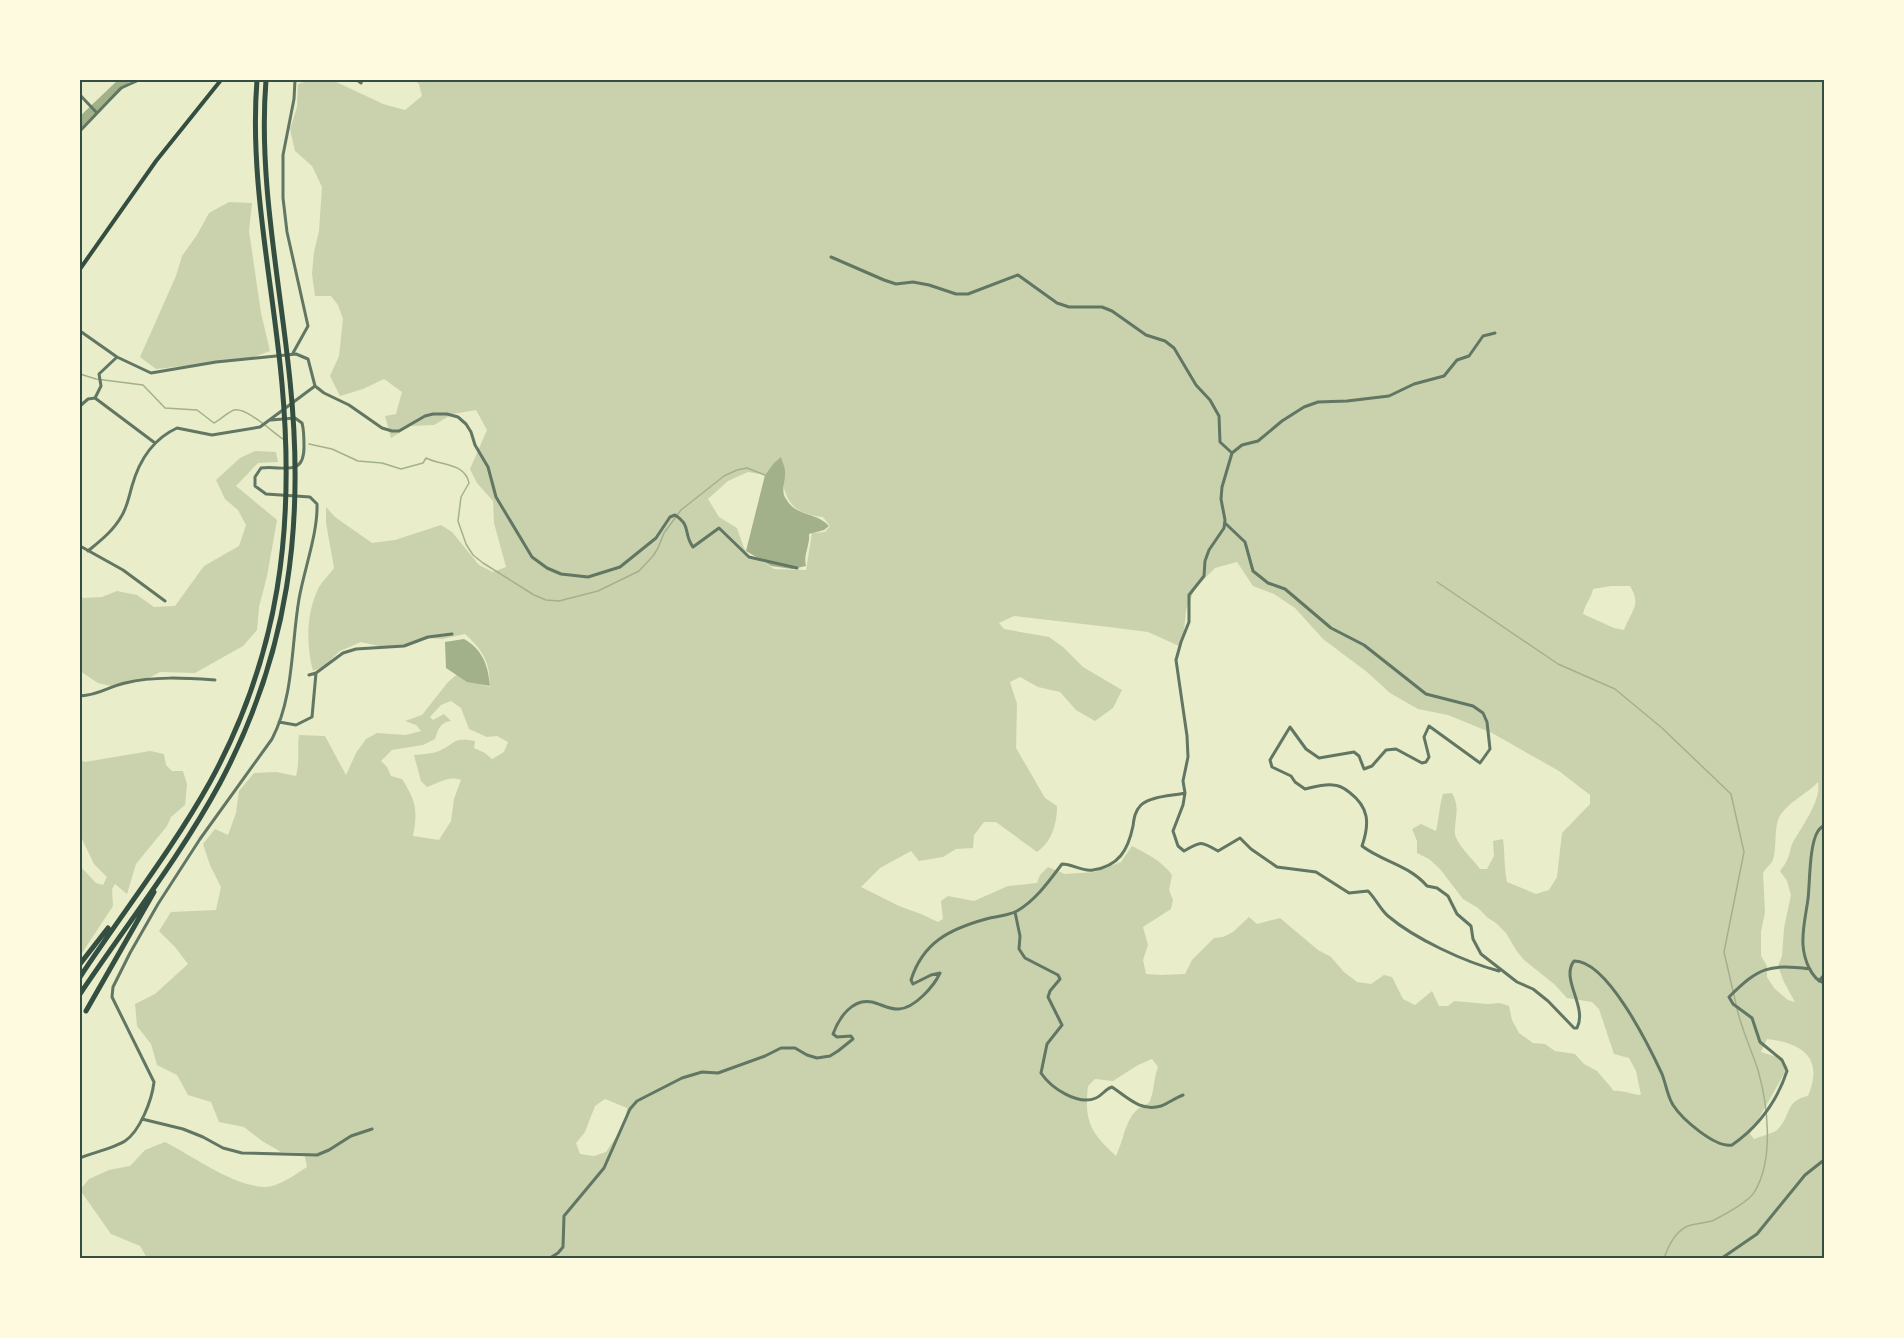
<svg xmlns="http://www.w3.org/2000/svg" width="1904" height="1338" viewBox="0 0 1904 1338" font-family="'Alegreya Sans',sans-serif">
<rect width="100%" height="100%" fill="#e9edc9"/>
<path fill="#cad2ad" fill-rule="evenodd" d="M311,80h21l51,24 22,6 17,-14 -3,-12 -5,-4h1410v1178h-1677l-7,-12 -29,-12 -31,-44 9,-11 20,-9 21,-4 15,-16 20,-8c28,14 69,45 101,45 14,-1 30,-13 41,-20l-3,-14 -23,-1 -19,-11 -18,-14 -25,-5 -8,-20 -23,-7 -11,-20 -20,-10 -6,-21 -14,-18 -2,-22 20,-10 33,-30 -13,-17 -16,-16 12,-19 45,-2 5,-23 -11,-22 -7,-21 12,-15 13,6 8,-22 3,-22 15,-18 22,-1 20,4c4,-14 1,-27 3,-41l26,1 21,39 10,-22 10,-14 11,-6 29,2 15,-4 -5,-6 -11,-4 17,-6 26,-33 13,-11 7,10 22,6c0,-26 -7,-36 -25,-53l-23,5 -15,-1 -21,9h-23l-22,-5 -21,9 -17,16 -10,4c-7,-27 -7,-58 6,-84 4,-7 11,-13 15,-19l-8,-45v-16l9,10 37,26 23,-3 46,-15 11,7 27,33 14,7 13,-5 -12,-44 -1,-22 -16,-18 -7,-14 17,-39 -11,-20 -23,4 -19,11 -23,1 -20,12 -6,-22 11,-2 6,-22 -18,-13 -21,10 -23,7 -10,-20 9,-20 4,-37 -5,-14 -7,-9h-16l-3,-22 2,-22 5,-21 3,-44 -10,-21 -17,-15 -5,-22 7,-22 1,-23zM779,459c5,33 5,54 44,58l7,9 -5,6 -13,1 -6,37 -32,-1 -12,-8 -12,-3 -6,-10 -7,-20 -18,-11 -11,-18 20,-18 20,-9 17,3zM1237,562l16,24 21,8 21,14 28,31 44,33 23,21 28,16 30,6 44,18 67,38 31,24v9l-28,29 -5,44 -8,13 -13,4 -29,-12c-3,-14 -2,-28 -4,-43l-10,2 1,15 -7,13h-7c-7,-10 -23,-24 -25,-35 -1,-16 6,-25 -3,-41l-9,1c-4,13 -4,25 -7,37l-15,-7 -9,5 5,12v12l12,6 11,10 23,30 15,9 10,10 8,5 10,10 10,17 8,10 30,24 13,14 25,4 7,7 15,45 15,4 7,13 5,24c-10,0 -17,-5 -27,-4l-17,-20 -13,-7 -9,-10 -20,-3 -10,-7 -12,-1 -14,-10 -7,-13 -3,-14 -9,-3 -12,1 -34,-3 -6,5h-9l-7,-15 -17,14 -12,-6 -11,-22 -8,-2 -13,9 -14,-2 -13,-10 -13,-15 -13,-7 -38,-32 -23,6 -8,-7 -16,15 -10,5 -9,1 -22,22 -7,14 -24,1 -15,-1 -3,-14 5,-15 -5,-18 28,-18 2,-9 -4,-10 3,-15c-10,-14 -25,-21 -40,-29l-11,16 -26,10 -30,2 -17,-7 -8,8 -3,8 -29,3 -34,15 -26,-5 -7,5 2,18 -5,3 -17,-8 -22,-8 -38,-19 19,-19 31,-17 8,10 24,-4 13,-8 17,-1 1,-13 10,-13h12l41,30c15,-10 20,-29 20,-46l-12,-8 -29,-50 1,-44 -7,-22 10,-5 18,10 22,5 16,18 19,11 18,-13 9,-18 -39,-23 -20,-20 -14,-10 -45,-8 -5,-6 15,-7 95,11 39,5 31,14 5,-14 2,-22 9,-22 20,-20zM1611,586h19c12,20 1,24 -6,44l-10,-2 -31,-14c2,-10 8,-15 10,-25zM451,701l10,7 8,21 18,8 10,-1 11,6 -4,10 -12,7 -7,-6 -11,-5 1,-7c-23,-4 -18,2 -36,10 -7,3 -17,3 -25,4l7,26 6,6c11,-4 22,-12 34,-7l-7,19 -3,22 -12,19 -26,-4c5,-26 3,-35 -11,-57l-11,-3 -4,-9 -6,-6 11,-11 31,-5 12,-6c3,-9 5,-17 16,-18l-7,-7 -11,6 -3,-3 11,-12zM1818,782c4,18 -17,46 -26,62 -2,5 -2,10 -4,14 -2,5 -5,9 -8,13l7,10 4,14 -7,33 -2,28 -4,10 6,16 11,20 -7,-2 -14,-12 -7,-11v-11l-6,-10v-24l4,-20 -2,-39c2,-4 6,-7 9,-11 5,-9 2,-30 6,-42 6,-16 28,-25 40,-38zM1767,1039c36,4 57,19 41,57 -24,5 -16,20 -31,34 -6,4 -16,6 -23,9l-4,-5 38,-67 -8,-9 -19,-6zM1152,1059l6,8c-5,13 -3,23 -9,36 -24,8 -23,32 -33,53 -26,-24 -32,-35 -28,-70l7,-7 18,2 25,-16zM605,1099l22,9 -2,15 -19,29 -12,4 -14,-2 -4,-11 9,-11 10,-26z
M229,202l23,1 -3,28 12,82 9,38 -21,8 -93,10 -16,-12 36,-81 6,-20 15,-21 12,-22z
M255,451l21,1 2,10 -20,1 -22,23 41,34 -10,56 -8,31 -2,23 -14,16 -48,27 -35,-1 -15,8 -29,7 -18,-4 -18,-12v-75l3,2 19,-1 15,-6 20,4 17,12 21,-1 29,-40 35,-20 7,-21 -8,-15 -13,-11 -9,-19 24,-22z
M150,751l14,3 2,11 6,6h11l4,13 -2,21 -14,12 -4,9 -31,38 -9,30 -12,-10 -3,5 1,17 -33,50v-90l16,17 7,2 4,-8 -13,-13 -14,-29v-75l5,2z"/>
<path fill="#a3b18a" d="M781,457c1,4 4,10 4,14 1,10 -5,19 1,28 10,18 31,13 43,27l-5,4 -15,4c1,12 -6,21 -3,32l-14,3 -21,-3 -25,-15 19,-76 9,-12z
M464,639c19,11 24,26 26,47l-23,-4 -21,-14 -1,-26z"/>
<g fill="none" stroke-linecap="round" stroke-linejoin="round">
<path stroke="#a3b18a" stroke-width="1.5" d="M80,374l16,5 47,6 22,23 32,2 17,13c6,-3 14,-11 20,-13 13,-3 39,23 49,29
M309,444l23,5 26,12 24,2 19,6 22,-6 3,-5c16,8 39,5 43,25l-8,14 -3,24 8,23 7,11 10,8 51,32 12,5 13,1 39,-10 41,-20 14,-15 5,-8 6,-15 17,-23 43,-34 13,-6 10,-2 18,7
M1437,582l121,82 57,25 47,39 69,66 13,58 -20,100 12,52
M1664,1258c5,-13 12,-29 27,-33 8,-2 16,-2 23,-5 10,-5 36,-19 41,-29 19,-32 13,-86 3,-121 -7,-21 -16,-40 -21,-61"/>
<path stroke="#a3b18a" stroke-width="10" d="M80,123l45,-43"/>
<path stroke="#617663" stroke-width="3" d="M357,80l4,3 1,-3
M80,95l17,18
M80,131l41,-43 18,-8
M831,257l53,23 12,4 17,-2 16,3 27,9h12l50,-19 39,28 12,4h33l10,4 34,24 19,6 9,7 22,37 14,15 9,16 1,26 12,11
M80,331l37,26 34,16 65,-11 80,-8 12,5 7,27 9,7 25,12 33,23 10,3h7l26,-15 8,-2h14l11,3 8,7 5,8 4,13 13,22 8,30 36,60 15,11 14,6 27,3 32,-10 36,-29 14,-21 5,-2c17,11 8,19 18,32l26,-19 30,29 48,11
M1495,333l-12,3 -14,20 -12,4 -13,16 -30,8 -25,12 -42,5 -29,1 -14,5 -22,14 -24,20 -16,4 -10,8 -10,34 -1,12 4,21 -1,8 -15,22 -4,11 -1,15 -15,19v27l-8,20 -5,18 11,76 1,21 -5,24 2,12 -2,12 -10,26 5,15 6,5c17,-10 17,-10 34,0l22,-13 11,11 26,18 39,5 33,21 19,-2c8,8 12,18 20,25 27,23 77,46 111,55
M293,353l15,-27 -21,-94 -4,-34v-43l11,-56 1,-19
M95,398l60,45
M80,406l8,-7 7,-1 6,-12 -2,-12 18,-17
M1225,523l20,19 8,29 15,12 17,6 46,39 33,17 62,49 47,12 10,7 4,9 3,27 -10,14 -51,-37 -5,11 5,20 -3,5 -4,1 -26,-14 -10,1 -14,16 -8,3 -5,-13 -5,-4 -35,6 -13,-9 -16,-22 -20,33 2,7 19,9 4,6 10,7c9,-2 18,-5 28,-4 6,0 11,3 16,7 20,15 21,31 13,54 21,16 47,19 65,40l10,2 11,8 9,18 14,12 2,13 8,15 36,28 16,7 15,12 26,27h3c11,-21 -17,-49 -3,-67 33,-1 75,85 88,113 4,10 5,21 11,31 9,14 42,43 59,40 27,-19 45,-44 55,-74l-5,-11 -22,-18 -8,-24 -19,-14 -4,-7c30,-30 40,-33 81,-28
M80,546l43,24 42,31
M88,551c12,-10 25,-20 33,-34 6,-9 8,-21 11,-31 7,-25 21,-47 45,-58l35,7 48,-8 55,-41
M309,675l7,-2 27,-20 13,-4 48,-3 24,-9 24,-3
M80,696c20,-1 27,-9 45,-13 29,-7 60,-5 90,-3
M279,722l17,3 16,-8 4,-44
M1824,825c-2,2 -5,4 -6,6 -9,14 -8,52 -10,68 -2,15 -6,31 -5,46 1,14 8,34 21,38
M1015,912l5,24 -1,13 6,9 33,17 2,4 -10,12 -2,6 14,28 -15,19 -6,29c10,15 37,33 55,25 7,-3 9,-9 16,-11 16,11 29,25 49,19 8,-3 14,-8 22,-11
M1819,981l5,-6
M142,1119l41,10 20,8 20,11 19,5 75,2 12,-5 22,-14 21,-7
M80,1158c12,-5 34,-10 45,-17 15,-10 27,-41 29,-59l-42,-85 1,-10 17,-34 28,-49 42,-65 72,-100c22,-42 19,-93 27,-140 5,-29 19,-66 18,-95l-7,-7 -44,-3 -11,-8v-9l6,-9c21,-3 43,10 43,-21 0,-8 0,-17 -2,-24l-7,-5 -24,2
M550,1258l8,-5 5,-6 1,-31 40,-48 26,-59 7,-8 45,-23 20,-6 16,1 47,-17 16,-8h14l12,7 10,3 13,-2 8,-5 15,-12 -2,-3 -14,1 -4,-3c6,-16 19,-36 39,-32 9,2 18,8 27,7 16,-1 35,-23 41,-36l-9,2 -18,9 -2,-4c12,-38 39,-51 75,-61 10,-3 22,-3 31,-8 19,-11 32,-30 45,-47 11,0 20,8 31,6 26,-4 35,-20 40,-44 1,-8 2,-15 8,-21 10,-9 31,-9 44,-12
M1722,1258l35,-24 48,-59 19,-15"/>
<path stroke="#344e41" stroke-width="4" d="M80,269l76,-108 65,-81"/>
<path stroke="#344e41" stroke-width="5" d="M80,964l28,-36
M80,977c43,-65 92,-127 130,-195 70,-128 85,-255 72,-398 -9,-101 -33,-203 -25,-304
M80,994c47,-70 100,-137 140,-211 69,-130 85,-258 70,-402 -10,-100 -32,-201 -24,-301
M86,1011l68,-119"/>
</g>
<rect width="1904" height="1338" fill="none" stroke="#fefae0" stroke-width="162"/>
<rect x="81" y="81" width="1742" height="1176" fill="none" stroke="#344e41" stroke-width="2"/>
</svg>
